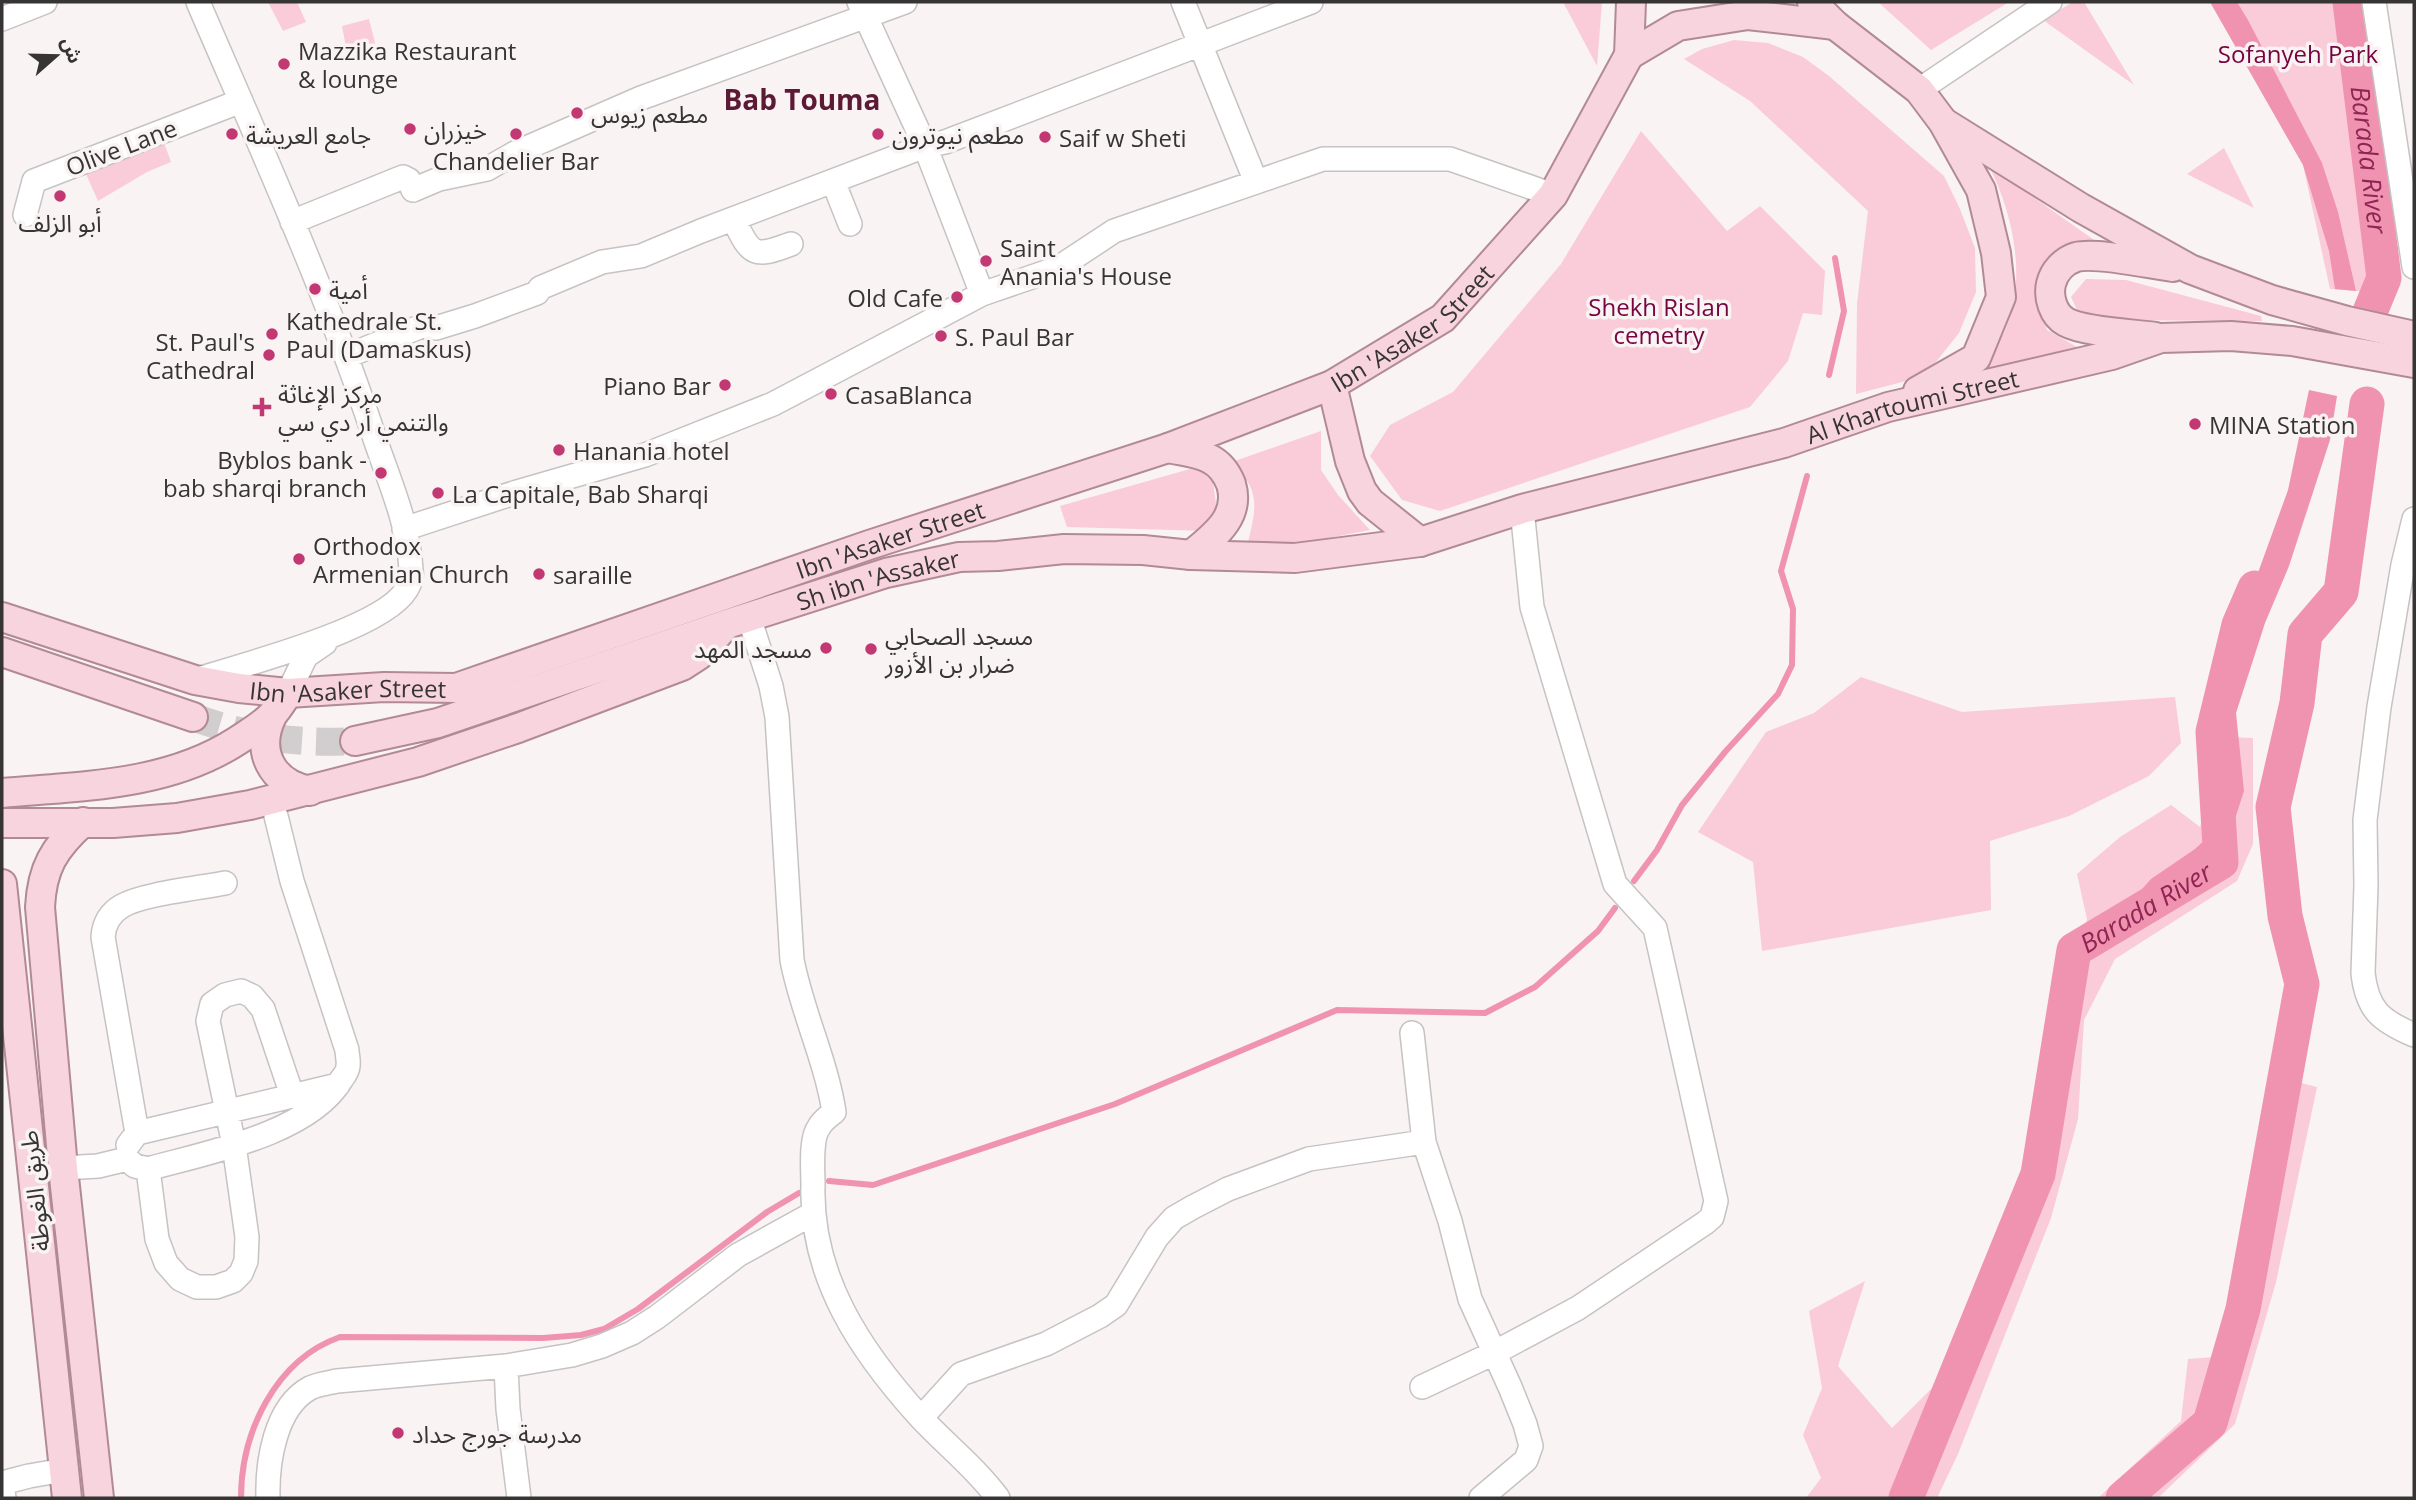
<svg xmlns="http://www.w3.org/2000/svg" width="2416" height="1500" viewBox="0 0 2416 1500" font-family="'Open Sans','Noto Sans Arabic',sans-serif">
<rect width="100%" height="100%" fill="#f9f3f4"/>
<path fill="#facbd9" d="M268,2h29l9,20 -23,9z
M1563,2h39l-5,64z
M1878,2h131l-78,48z
M2073,2h11l50,83 -91,-65z
M2210,2h132l42,291 -54,-4 -27,-124z
M369,19l8,32 -29,7 -6,-32z
M1734,40l34,3 35,14 26,19 115,100 16,33 15,39 1,44 -17,41 -23,29 -26,18 -54,14 1,-90 11,-93 -118,-110 -66,-42 18,-10z
M1641,131l86,100 33,-25 65,65 -3,44 -19,-2 -15,48 -38,46 -310,104 -38,-11 -32,-44 20,-31 63,-33 108,-128z
M160,132l11,30 -24,10 -49,29 -17,-38z
M2224,148l30,60 -67,-34z
M1989,166l108,76 -24,8 -34,28 -3,23 11,29 30,17 -108,29c7,-6 15,-12 20,-19 43,-54 29,-133 0,-191z
M2086,279l40,1 135,36 1,5 -161,-1 -23,-8 -7,-15z
M1321,431v39l17,25 32,35 -125,24c9,-38 21,-65 -16,-91z
M1197,467l16,15 4,29 -8,20 -142,-4 -7,-21z
M1861,677l101,35 213,-15 6,46 -32,33 -80,40 -79,25 1,69 -229,41 -9,-89 -55,-30 68,-100 48,-19z
M2226,737l27,1v106l-16,37 -122,78 -31,61 -6,99 -27,99 -93,236 -21,44h-131l15,-20 -18,-43 19,-47 -13,-77 56,-30 -27,85 54,62 52,-52 25,-75 51,-108 15,-97 42,-124 10,-53 -10,-45 43,-37 51,-32 29,22z
M2271,1075l46,12 -41,195 -41,142 -77,74h-60l83,-77 7,-62 27,-2 19,-60z"/>
<path fill="#f093b1" d="M2210,2h27l11,18 74,143 16,49 18,79 -21,-2 -6,-38 -26,-86z
M2350,2h11l28,242 -5,34z
M2309,390l28,6 -7,44 -41,126 -24,57 -29,90 8,78 -23,71 -118,71 48,-54 44,-30 24,-22 -6,-95 26,-107 49,-135z"/>
<g fill="none" stroke-linecap="round" stroke-linejoin="round">
<path stroke="#f093b1" stroke-width="6" d="M1829,375l15,-64 -9,-53
M1634,881l23,-31 25,-45 43,-53 53,-58 14,-29 1,-56 -12,-38 26,-95
M829,1181l44,4 242,-81 222,-94 148,3 50,-26 63,-56 17,-23
M241,1498c0,-65 34,-138 99,-161l203,1 38,-3 23,-6 34,-20 129,-97 32,-19"/>
<g stroke="#f093b1" stroke-width="35">
<path id="s1" d="M2350,2l34,276 -14,34"/>
<path id="s2" d="M1906,1498l132,-324 36,-224 147,-88 -8,-130 26,-107 16,-37"/>
<path d="M2123,1498l87,-75 33,-114 59,-325 -17,-68 -12,-109 24,-104 8,-69 36,-42 26,-188"/>
</g>
<path stroke="#d2cdce" stroke-width="28" stroke-dasharray="28 14" stroke-linecap="butt" d="M193,717c54,20 105,27 162,24"/>
<defs>
<path id="minor" d="M859,2l66,144 57,148
M1183,2l73,180
M2374,2l40,265
M2,19l43,-17
M1919,90l131,-88
M833,181l17,43
M25,215l9,-34 207,-80
M734,220c17,36 20,38 57,24
M292,222l111,-45 6,3 4,10 26,-11 48,-10 28,-16 126,-55 264,-96
M347,356l75,-30 14,2 39,-12 62,-23 3,-5 62,-26 39,-6 60,-25 224,-85 20,-4 366,-140
M2414,519l-11,46 -24,142 -14,113 1,66 -3,87c4,37 18,48 51,62
M404,529l113,-37 128,-37 128,-51 209,-110 76,-26 56,-37 209,-72h127l103,36
M749,617l22,69 6,31 15,243c10,52 34,100 42,152 -5,4 -12,9 -15,15 -9,12 -6,43 -6,58 -3,92 48,167 107,232 26,28 55,50 78,81
M195,680c47,-15 188,-51 211,-90 4,-6 6,-14 5,-20 -2,-47 -24,-94 -38,-137 -49,-147 -114,-289 -175,-431
M288,693l18,-37 19,-13
M1412,1033l12,109 26,79 20,78 40,88 15,37 6,22 -5,14 -45,38
M137,1133l-34,-196c1,-14 7,-24 19,-31 20,-12 78,-18 103,-23
M128,1145l9,-12 201,-48
M127,1159l8,7 13,3c57,-16 161,-35 193,-89 3,-4 7,-9 7,-14 1,-5 -1,-11 -1,-16l-55,-169 -16,-65
M63,1168l35,-2 29,-7
M148,1169l9,70 9,24 14,16 17,8h19l17,-6 8,-8 5,-12 1,-24 -13,-92 -26,-124 4,-17 13,-9 16,-4 11,5 11,13 29,86
M506,1366l2,43 11,89
M1422,1387l72,-34 84,-45 127,-85 7,-6 4,-16 -61,-273 -40,-44 -83,-277 -10,-98
M921,1418l40,-44 85,-30 54,-28 16,-11 41,-68 17,-19 19,-11 35,-18 81,-30 115,-17
M4,1498l-2,-15 27,-7 35,-6
M268,1498c-1,-36 7,-91 42,-110 8,-4 18,-5 27,-7l169,-15 66,-11 30,-9 30,-13 25,-16 81,-62 74,-41"/>
<g id="major">
<path d="M1812,2l23,23 84,65 24,32 38,68 15,63 5,44 -25,61 -58,33"/>
<path d="M1629,55l49,-29 70,-11 87,10"/>
<path d="M1946,124l135,84 109,61 82,31 75,21 67,15"/>
<path d="M2156,337c-22,-3 -72,-5 -90,-15 -13,-7 -18,-25 -15,-38 3,-13 13,-23 25,-27 21,-5 74,7 97,10"/>
<path d="M1332,385l18,76 12,30 8,11 50,40"/>
<path d="M1168,448c13,3 30,4 42,11 10,5 17,15 21,25 10,33 -17,52 -40,71"/>
<path id="s3" d="M2,617l193,63 44,8 49,5 96,-6 72,1 413,-143 299,-97 164,-63 111,-67 110,-123 76,-140 2,-53"/>
<path d="M2,652l191,65"/>
<path d="M272,716c-17,35 -1,67 38,75"/>
<path id="s4" d="M355,741l83,-18 289,-99 159,-51 73,-16 39,-1 66,-7 79,1 48,5 104,3 125,-16 102,-33 262,-66 104,-36 224,-52 49,-17 70,-2 61,5 122,22"/>
<path d="M2,793c81,-7 165,-7 235,-52 12,-8 26,-16 35,-26 6,-6 11,-15 16,-22"/>
<path d="M83,822c-29,26 -41,46 -43,85l23,261 36,330"/>
<path d="M2,823h111l64,-5 73,-13 168,-43 100,-34 164,-62 17,-11 26,-29"/>
<path d="M2,884l65,614"/>
</g>
</defs>
<use href="#minor" stroke="#c7c2c3" stroke-width="26"/>
<use href="#major" stroke="#b18a96" stroke-width="32"/>
<use href="#minor" stroke="#fff" stroke-width="23"/>
<use href="#major" stroke="#f8d4df" stroke-width="28"/>
</g>
<g fill="#c23872" stroke="#f9f3f4" stroke-width="2.5">
<circle cx="284" cy="64" r="7"/>
<circle cx="577" cy="113" r="7"/>
<circle cx="410" cy="129" r="7"/>
<circle cx="232" cy="134" r="7"/>
<circle cx="516" cy="134" r="7"/>
<circle cx="878" cy="134" r="7"/>
<circle cx="1045" cy="137" r="7"/>
<circle cx="60" cy="196" r="7"/>
<circle cx="986" cy="261" r="7"/>
<circle cx="315" cy="289" r="7"/>
<circle cx="957" cy="297" r="7"/>
<circle cx="272" cy="334" r="7"/>
<circle cx="941" cy="336" r="7"/>
<circle cx="269" cy="355" r="7"/>
<circle cx="725" cy="385" r="7"/>
<circle cx="831" cy="394" r="7"/>
<path d="M258.5 396.5h7v7h7v7h-7v7h-7v-7h-7v-7h7z"/>
<circle cx="2195" cy="424" r="7"/>
<circle cx="559" cy="450" r="7"/>
<circle cx="381" cy="473" r="7"/>
<circle cx="438" cy="493" r="7"/>
<circle cx="299" cy="559" r="7"/>
<circle cx="539" cy="574" r="7"/>
<circle cx="826" cy="648" r="7"/>
<circle cx="871" cy="649" r="7"/>
<circle cx="398" cy="1433" r="7"/>
</g>
<g text-anchor="middle" dominant-baseline="central" stroke-width="7" stroke-linejoin="round" paint-order="stroke">
<g font-size="24" fill="#363435" stroke="#f9f3f4" text-anchor="start">
<text x="298" y="50">Mazzika Restaurant<tspan x="298" dy="28">&amp; lounge</tspan></text>
<text x="591" y="113">مطعم زيوس</text>
<text x="424" y="129">خيزران</text>
<text x="246" y="134">جامع العريشة</text>
<text x="892" y="134">مطعم نيوترون</text>
<text x="1059" y="137">Saif w Sheti</text>
<text x="516" y="160" text-anchor="middle">Chandelier Bar</text>
<text x="60" y="222" text-anchor="middle">أبو الزلف</text>
<text x="1000" y="247">Saint<tspan x="1000" dy="28">Anania's House</tspan></text>
<text x="329" y="289">أمية</text>
<text x="943" y="297" text-anchor="end">Old Cafe</text>
<text x="286" y="320">Kathedrale St.<tspan x="286" dy="28">Paul (Damaskus)</tspan></text>
<text x="955" y="336">S. Paul Bar</text>
<text x="255" y="341" text-anchor="end">St. Paul's<tspan x="255" dy="28">Cathedral</tspan></text>
<text x="711" y="385" text-anchor="end">Piano Bar</text>
<text x="278" y="393">مركز الإغاثة<tspan x="278" dy="28">والتنمي أر دي سي</tspan></text>
<text x="845" y="394">CasaBlanca</text>
<text x="2209" y="424">MINA Station</text>
<text x="573" y="450">Hanania hotel</text>
<text x="367" y="459" text-anchor="end">Byblos bank -<tspan x="367" dy="28">bab sharqi branch</tspan></text>
<text x="452" y="493">La Capitale, Bab Sharqi</text>
<text x="313" y="545">Orthodox<tspan x="313" dy="28">Armenian Church</tspan></text>
<text x="553" y="574">saraille</text>
<text x="885" y="635">مسجد الصحابي<tspan x="885" dy="28">ضرار بن الأزور</tspan></text>
<text x="812" y="648" text-anchor="end">مسجد المهد</text>
<text x="412" y="1433">مدرسة جورج حداد</text>
</g>
<g font-size="24" fill="#76043e" stroke="#f9f3f4">
<text x="2298" y="53">Sofanyeh Park</text>
<text x="1659" y="306">Shekh Rislan<tspan x="1659" dy="28">cemetry</tspan></text>
</g>
<g font-size="24" fill="#363435" stroke="#f9f3f4">
<text transform="translate(121 147) rotate(-21)">Olive Lane</text>
<text stroke="none"><textPath href="#s3" startOffset="1491">Ibn 'Asaker Street</textPath></text>
<text stroke="none"><textPath href="#s4" startOffset="1606">Al Khartoumi Street</textPath></text>
<text stroke="none"><textPath href="#s3" startOffset="924">Ibn 'Asaker Street</textPath></text>
<text stroke="none"><textPath href="#s4" startOffset="548">Sh ibn 'Assaker</textPath></text>
<text stroke="none"><textPath href="#s3" startOffset="357">Ibn 'Asaker Street</textPath></text>
<text transform="translate(34 1191) rotate(-96)">طريق الغوطة</text>
</g>
<g font-size="26" font-style="italic" fill="#902553" stroke="#f9f3f4">
<text stroke="none"><textPath href="#s1" startOffset="159">Barada River</textPath></text>
<text stroke="none"><textPath href="#s2" startOffset="660">Barada River</textPath></text>
</g>
<g font-size="28" font-weight="bold" fill="#5c1a35" stroke="#f9f3f4">
<text x="802" y="99">Bab Touma</text>
</g>
</g>
<rect width="2416" height="1500" fill="none" stroke="#363435" stroke-width="7"/>
<g transform="translate(56 56) rotate(70)" stroke="#f9f3f4" stroke-width="5" paint-order="stroke">
<path d="M0-5L12 26L0 18L-12 26Z" fill="#363435"/>
<text y="-10" font-size="19" font-weight="bold" text-anchor="middle" fill="#363435">ش</text>
</g>
</svg>
